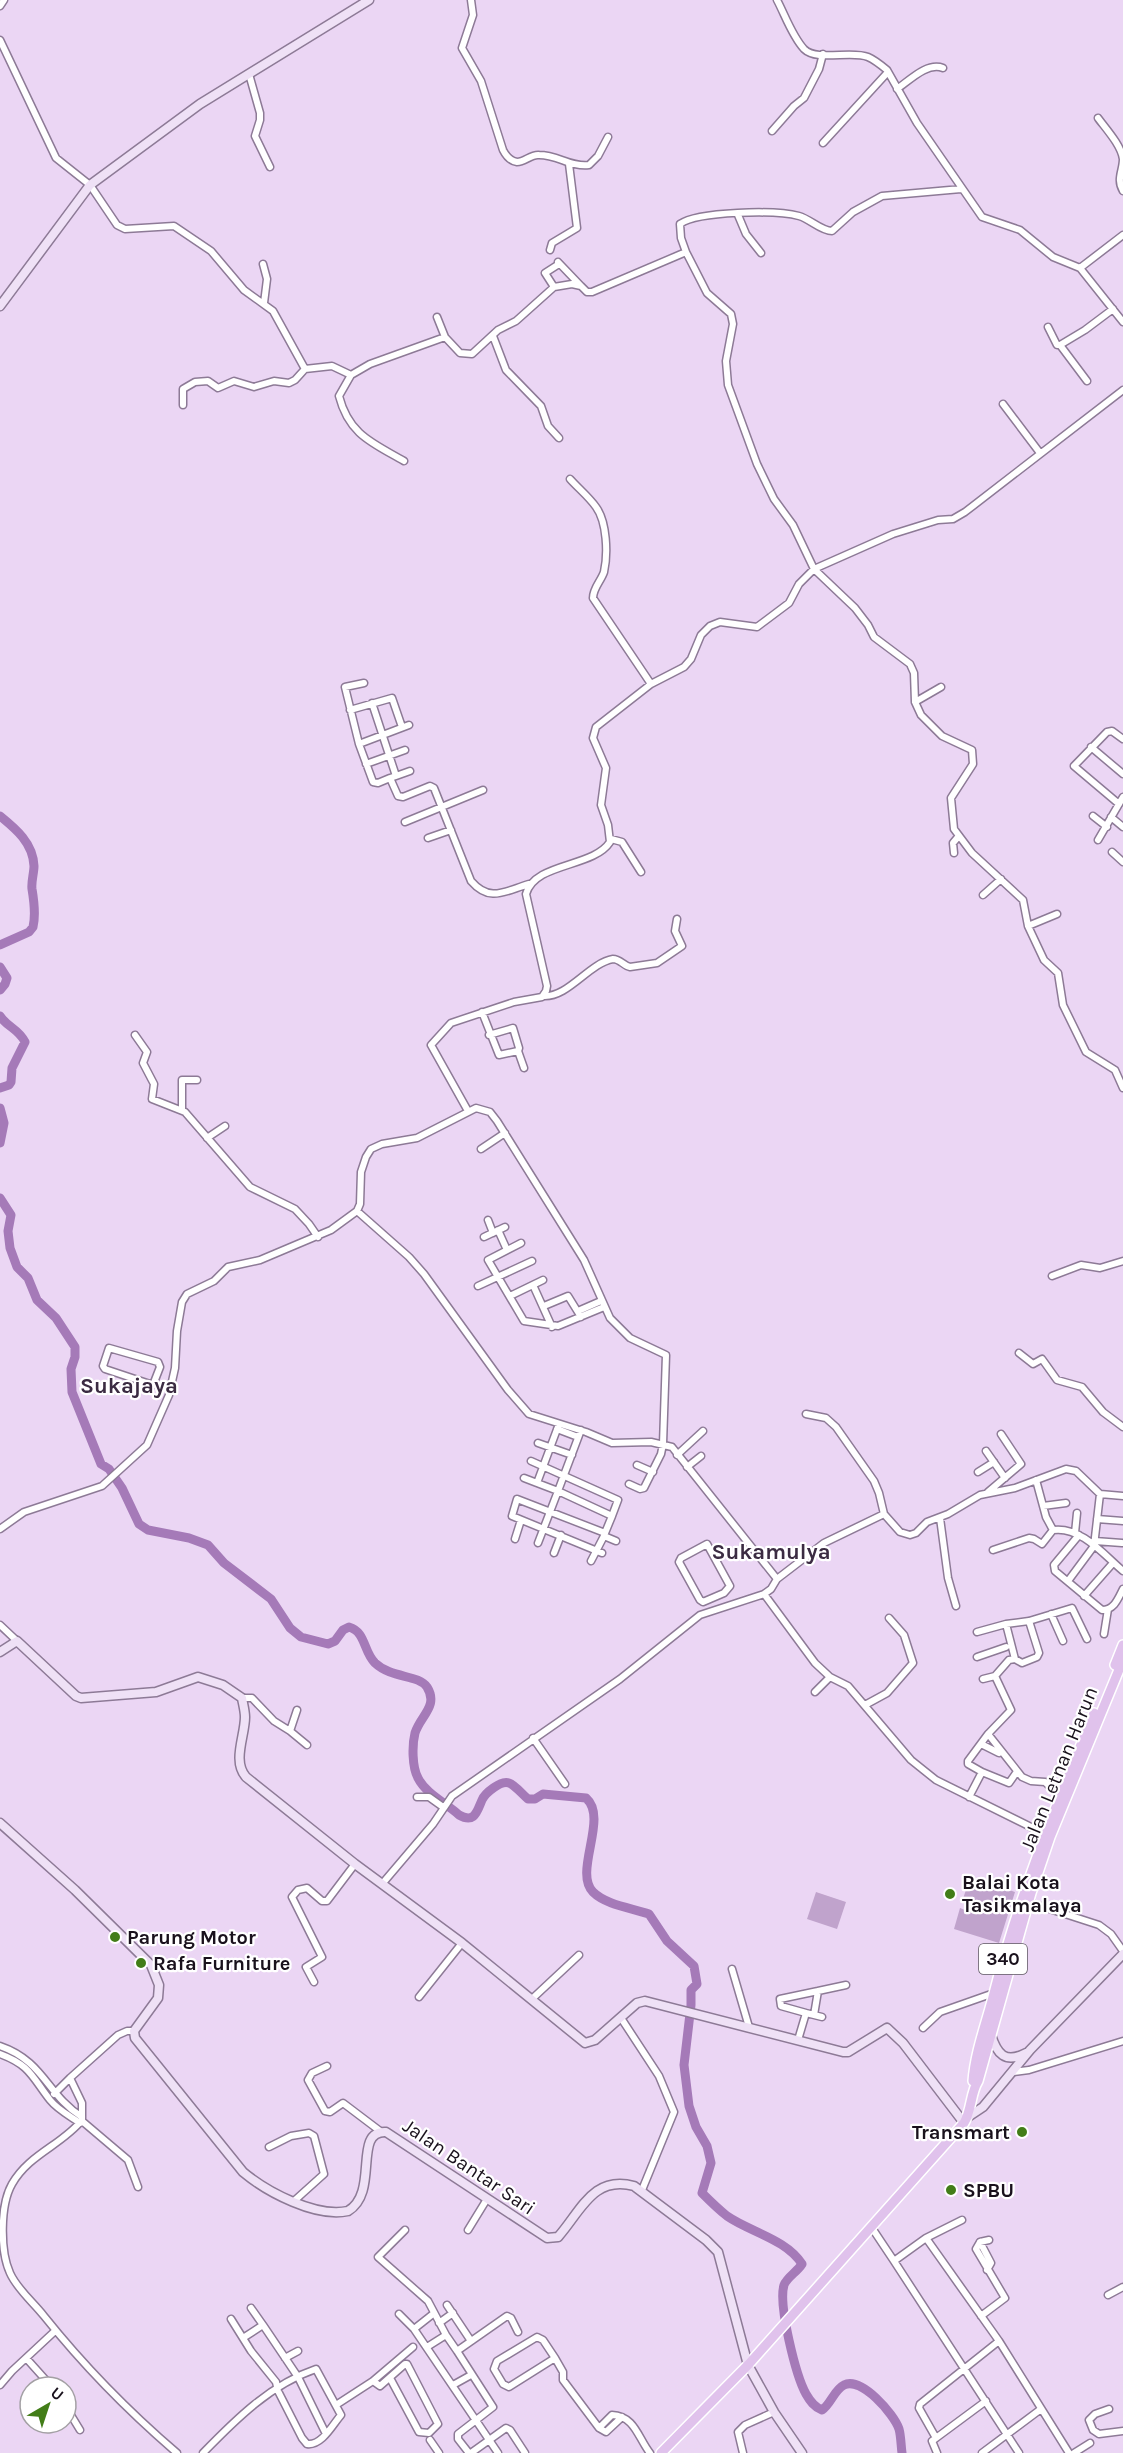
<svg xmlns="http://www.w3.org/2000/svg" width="1123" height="2453" viewBox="0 0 1123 2453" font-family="Karla,sans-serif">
<rect width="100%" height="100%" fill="#ebd6f4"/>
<path fill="#c0a3cc" d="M970,1877l45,15 -16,51 -45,-14 6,-21 5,2 3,-9 -5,-2z
M816,1892l30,10 -9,27 -30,-10z"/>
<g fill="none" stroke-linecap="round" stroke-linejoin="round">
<path stroke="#a57ab8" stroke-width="9" d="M0,816c16,13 33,27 34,50 0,7 -3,16 -2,23 2,12 4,26 1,38l-4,5 -29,13
M0,967l7,11 -2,6 -5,6
M0,1016c7,11 19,13 25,26l-13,26 -1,14 -2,3 -9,3
M0,1108l4,15 -4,20
M0,1198l11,17 -3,16 2,17 7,19 11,11 9,22 19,18 19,29v10l-4,12 1,23 29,72 8,5 13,19 17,36 9,6 41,8 19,7 16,18 47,36 19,29 11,9 27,7 7,-3 8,-11 6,-3c17,5 14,24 26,36 17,16 43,11 52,24 12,19 -7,29 -12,46 -3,12 -3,34 3,45 8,16 28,25 41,37 16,9 18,-4 23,-15 3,-7 19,-20 27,-17 6,2 13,11 19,16h7l8,-5 43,4c23,20 -13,74 7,94 13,13 39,16 56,22l18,27 27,25 3,18 -6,6v15l-7,60 5,41 7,21 11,19 4,17 -9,30c8,8 16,16 25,23 23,16 59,23 75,48 -5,8 -15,13 -18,21 -6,20 12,91 22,109 4,7 8,13 16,16 9,-6 12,-20 22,-25 17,-9 50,29 55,44 2,7 2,17 3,24"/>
<defs>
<path id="street" d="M471,0l2,15 -11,33 19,33 22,69c3,6 7,11 14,12 8,0 14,-8 22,-7 19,0 31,12 50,10l9,-9 10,-19
M777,0c8,15 15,36 27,49 13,13 47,1 64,8 7,3 13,8 19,13l30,53 65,94 38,13 33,27 27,11 43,54
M0,6l4,-6
M0,40l56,118 34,27 27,40 8,4 49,-3 37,25 33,39 29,21 32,58 -10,11 -6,3 -15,-2 -20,6 -20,-6 -16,7 -10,-7 -13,1 -12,7v16
M249,74l11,39v7l-5,16 15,31
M897,89c13,-9 30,-27 46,-21
M1098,118c8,11 23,27 25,41 0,12 -7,20 0,32
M772,131l22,-25 10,-8 15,-29 4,-15
M823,143l65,-71
M738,215l8,19 15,19
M550,250l2,-7 25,-15 -8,-64
M686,252l21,41 24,21 2,10 -7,37 2,24 29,79 17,35 19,26 21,44 41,39 13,17 6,12 36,27 4,9 1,29 6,13 21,21 30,14 1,14 -22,34 3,31 18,24 51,47 5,26 16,34 14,13 5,32 23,47 29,18 8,18
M558,262l22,23
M263,264l4,15 -3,24
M1080,268l43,-33
M554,287l-9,-14 14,-9
M437,317l8,20
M1048,327l9,18h3l27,36
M493,336l13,34 35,36 7,20 11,12
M1060,345l25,-15 28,-21
M305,369l27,-3 19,9 19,-11 75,-27 15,16 12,1 26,-24 18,-9 38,-34 18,-3 9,2 6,6h5l94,-40 -5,-14 -1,-14c18,-13 96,-14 119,-8 11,3 22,15 33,15l21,-19 29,-16 79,-7
M351,375l-12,21c10,39 34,47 65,65
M1003,404l37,49
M570,479c8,9 19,18 26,28 11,15 12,47 8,65 -3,9 -11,16 -11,26l58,86
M364,683l-19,4 14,57 14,38 5,1 12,-5
M915,702l26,-15
M372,703l24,73 -6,2 8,18 5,1 27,-11 4,2 37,93c19,22 34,10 58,3
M350,710l42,-12 10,29
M359,744l50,-19
M1091,747l32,27
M366,764l39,-14
M396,776l14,-5
M1119,804l-45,-38 33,-34 5,-1 11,8
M1093,816l14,11
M1111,817l12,10
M405,822l78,-32
M428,838l23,-8
M611,839l11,3 19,30
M1098,840l25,-43
M1112,852l11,10
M954,853l-1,-10 5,-6
M983,895l18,-16
M1028,926l29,-12
M543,996c25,2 46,-33 70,-37 7,0 11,7 17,8l27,-4 25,-17 -7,-15 2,-12
M482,1012l17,43 19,-4 6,17
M135,1035l12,17 -4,11 11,21 -2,15 33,13 65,75 45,22 14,15 9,13
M489,1035l24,-7 6,20 -1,3
M182,1110v-30h15
M468,1111l-37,-66 20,-22 63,-21 28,-5 4,-6 1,-5 -21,-92c9,-32 67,-26 84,-52l-2,-17 -7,-20 5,-37 -13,-30 3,-11 55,-43 33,-17 7,-8 10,-24 9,-9 10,-4 37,5 32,-24 10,-19 15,-15 79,-35 45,-14 15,-1 12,-7 158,-122
M207,1138l18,-12
M481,1149l24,-16
M357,1211l52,46 15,17 84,116 21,24 57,18 26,11 39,-1 21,5 105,132 -6,10 -7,5 -64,21 -80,64 -168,117 -19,28 -51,60
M488,1220l5,13
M498,1230l9,20
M484,1237l21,-10
M521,1243l-33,17 36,61 34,5 46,-19
M1052,1276l29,-11 19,3 23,-7
M533,1285l19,42
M478,1286l54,-25
M510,1296l33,-16
M544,1306l24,-10 13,21
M578,1311l23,-10
M109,1348l49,14 2,5 -7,18 -48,-16 -2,-3z
M1019,1353l14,11 9,-5 15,21 25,7 21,25 20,15
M806,1414l20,4 10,9 38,54 5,12 5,21
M559,1424l-22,59 21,8 23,-61
M557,1429l21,8
M538,1443l34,12
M986,1451l19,27
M677,1455l26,-24
M531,1461l87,39 -6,16 -54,-25 -20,52
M637,1465l16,7
M687,1467l14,-11
M978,1472l16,-10
M524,1478l13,5
M1036,1480l10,37 7,13c28,-4 51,25 70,41
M988,1492l33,-28 -20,-30
M1043,1506l23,-3
M940,1518l8,60 8,28
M1097,1519l26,2
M0,1529l24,-17 78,-26 45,-41 22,-50 6,-27 2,-37 5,-29 5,-8 27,-13 14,-14 32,-7 71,-30 26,-19 3,-7 1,-32 5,-15 5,-8 11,-5 35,-6 59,-30 14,4 7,9 87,139 26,58 20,20 36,17 -3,89 -2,10 -17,34 -4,1 -11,-5
M605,1533l7,-17
M1075,1533l2,-20
M1079,1535l-25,30 1,6 47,39c12,0 16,-11 21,-21
M515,1539l6,-19
M1095,1541l27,2
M707,1544l23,42 -6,7 -21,9 -3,-2 -21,-38 2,-4z
M993,1550l36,-12 5,1 8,5 11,-14
M554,1553l7,-18
M602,1553l-90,-37 5,-17 88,34 -1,3 12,5
M591,1561l13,-25
M777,1579l47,-36 60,-29 16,18 10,3 6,-2 11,-11 21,-8 32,-19 35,-7 51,-19 10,2 24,23 23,2
M1068,1581l26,-35 6,-52
M764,1594l51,69 15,14 18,9 63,74 25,20 111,55
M1084,1596l29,-33
M1051,1614l12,27
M0,1625l17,16
M977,1632l29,-8
M1104,1634l4,-25
M977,1657l29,-10
M1015,1659l7,4 15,-6 2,-4 -10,-32
M983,1679l12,-3
M815,1692l15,-15
M242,1698h10l22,23 16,10 17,14
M865,1705l22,-12 26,-30 -9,-28 -15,-17
M290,1731l7,-21
M533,1738l32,46
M981,1744l18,9
M982,1772l27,11 7,-10
M1059,1795l-14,-13 -14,-1 -9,-4 -34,-43 23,-24 -16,-34 14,-16 6,-1 -9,-35 23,-3 43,-13 15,31
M417,1797h12l14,10
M969,1797l13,-25 -14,-8v-3l20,-27
M1028,1902l71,23 12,9 12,17
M732,1969l17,58
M314,1982l-8,-15 16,-10 -30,-60 6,-7 9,-2 15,13h5l28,-37
M419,1997l43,-54
M533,1998l46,-43
M806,2013l-25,-7 -1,-7 38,-8
M814,2015l4,-24 28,-6
M621,2018l38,58 15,36 -32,78
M923,2028l17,-16 54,-19
M134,2031h-7l-9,4 -48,43 12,25v17c-20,25 -53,34 -70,64 -12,21 -12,67 -2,89 7,16 23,29 34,43 40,50 84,95 133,137
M798,2040l8,-27 16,4
M0,2046c44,15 47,49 82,71
M0,2054c30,11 32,23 50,46 8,10 20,16 30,23
M327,2066l-15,7 -4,7 17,31 5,1 13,-9 37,28
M1013,2072l16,-2 94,-29
M54,2094l16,-16
M82,2121l46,39 10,27
M269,2147l22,-11 18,-3 5,3 10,38 -30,27
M962,2220l-36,18 -32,23 125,192
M872,2228l22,33
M405,2230l-27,27 50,44 18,34
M468,2230l19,-31
M926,2238l73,103 -79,63 -1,4 17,30
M980,2242l11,21 -4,7
M1108,2295l15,-8
M447,2305l24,36
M251,2308l12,17
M399,2314l15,15
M433,2314l-19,15 84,124
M981,2316l24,-18 -29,-49 4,-7 9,-2
M439,2323l14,-10
M243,2338l20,-13 35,52 28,57
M999,2341l70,112
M427,2347l19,-12 11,16
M26,2358l26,29
M285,2358l13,-7
M555,2358l-12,-18 -6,-3 -40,24 -3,8 9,15 6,3 46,-29 8,14v8l36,48 13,-13c23,1 26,23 38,38
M373,2381l40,-34
M0,2385l12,-14 43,-40
M453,2385l18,-10
M336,2405l37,-24 7,5 25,-22h2l31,60 -9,9 -10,-1 -29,-54
M66,2407l14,23
M1109,2409l-14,5 -6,6 4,10 6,4 24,-3
M599,2428l7,4 16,-15
M430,2440l9,13
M203,2453c32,-33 68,-69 113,-84l25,46c-8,9 -19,31 -34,29l-5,-6 -24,-47 -2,-9 -25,-31 -20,-32
M469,2453l-11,-14v-5l35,-27 -36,-56 50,-35 4,2 7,14
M471,2453l35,-25 4,2 15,23
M743,2453l-5,-21 7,-7 29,-13
M937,2453l-5,-12 54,-40
M982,2453l59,-44
M1074,2453l16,-10"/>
<path id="secondary" d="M0,306l90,-121 110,-81 169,-104
M0,1652l17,-11 59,55 5,2 75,-6 42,-15 25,8 19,13c1,6 3,13 3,19 0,19 -13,44 1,60l109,87 107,79 123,100 10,-3 42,-37 8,-2 198,51h5l39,-24 16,15 61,80
M0,1823l75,67 76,75 8,20 -1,13 -24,33 1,7 108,134c24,20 73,46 105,39 32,-19 4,-81 38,-79l161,106 11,-1c23,-26 35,-62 76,-51l72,54 12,12 30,113 26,47 28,41
M991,2035c6,19 14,29 35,18
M968,2117l15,-10 47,-57 93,-96"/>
<path id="primary" d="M1115,1665l8,-20
M973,2081c2,-27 12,-54 19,-80 26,-102 62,-191 102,-288
M661,2453l87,-88 216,-242c8,-13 6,-29 14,-42l53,-188 19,-56 73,-177"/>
</defs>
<use href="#street" stroke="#8d7a96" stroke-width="9"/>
<use href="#secondary" stroke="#8d7a96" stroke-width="11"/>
<use href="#primary" stroke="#fff" stroke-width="12"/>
<use href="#street" stroke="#fff" stroke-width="6"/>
<use href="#secondary" stroke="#efe1f6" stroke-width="8"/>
<use href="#primary" stroke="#e0c2ec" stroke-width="9"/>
</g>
<g fill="#427d18" stroke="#fff" stroke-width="2">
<circle cx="950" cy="1894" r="6"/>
<circle cx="115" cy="1937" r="6"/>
<circle cx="141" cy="1963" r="6"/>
<circle cx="1022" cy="2132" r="6"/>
<circle cx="951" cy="2190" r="6"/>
</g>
<g text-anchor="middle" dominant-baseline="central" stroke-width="4.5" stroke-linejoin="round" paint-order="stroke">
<rect fill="#fff" stroke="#5e5860" stroke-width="1.5" x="979" y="1944" width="48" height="30" rx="4.5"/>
<g font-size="18" font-weight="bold" fill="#19111c">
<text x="1003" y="1959">340</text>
</g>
<g font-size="20" fill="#19111c" stroke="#fff">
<text transform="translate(1059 1769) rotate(-68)">Jalan Letnan Harun</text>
<text transform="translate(469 2167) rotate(34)">Jalan Bantar Sari</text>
</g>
<g font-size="20" font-weight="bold" fill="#19111c" stroke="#fff" text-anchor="start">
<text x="962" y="1882">Balai Kota<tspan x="962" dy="23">Tasikmalaya</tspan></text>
<text x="127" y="1937">Parung Motor</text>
<text x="153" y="1963">Rafa Furniture</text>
<text x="1010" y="2132" text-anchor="end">Transmart</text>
<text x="963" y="2190">SPBU</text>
</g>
<g font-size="22" font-weight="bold" fill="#3b2b42" stroke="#fff">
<text x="129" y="1386">Sukajaya</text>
<text x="771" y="1552">Sukamulya</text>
</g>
</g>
<g transform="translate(48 2405) rotate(39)"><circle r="28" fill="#ffffff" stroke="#a3a0a4" stroke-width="1.5"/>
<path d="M0-4.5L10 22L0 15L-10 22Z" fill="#427d18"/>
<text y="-9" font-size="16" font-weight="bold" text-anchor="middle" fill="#19111c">U</text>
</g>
</svg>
